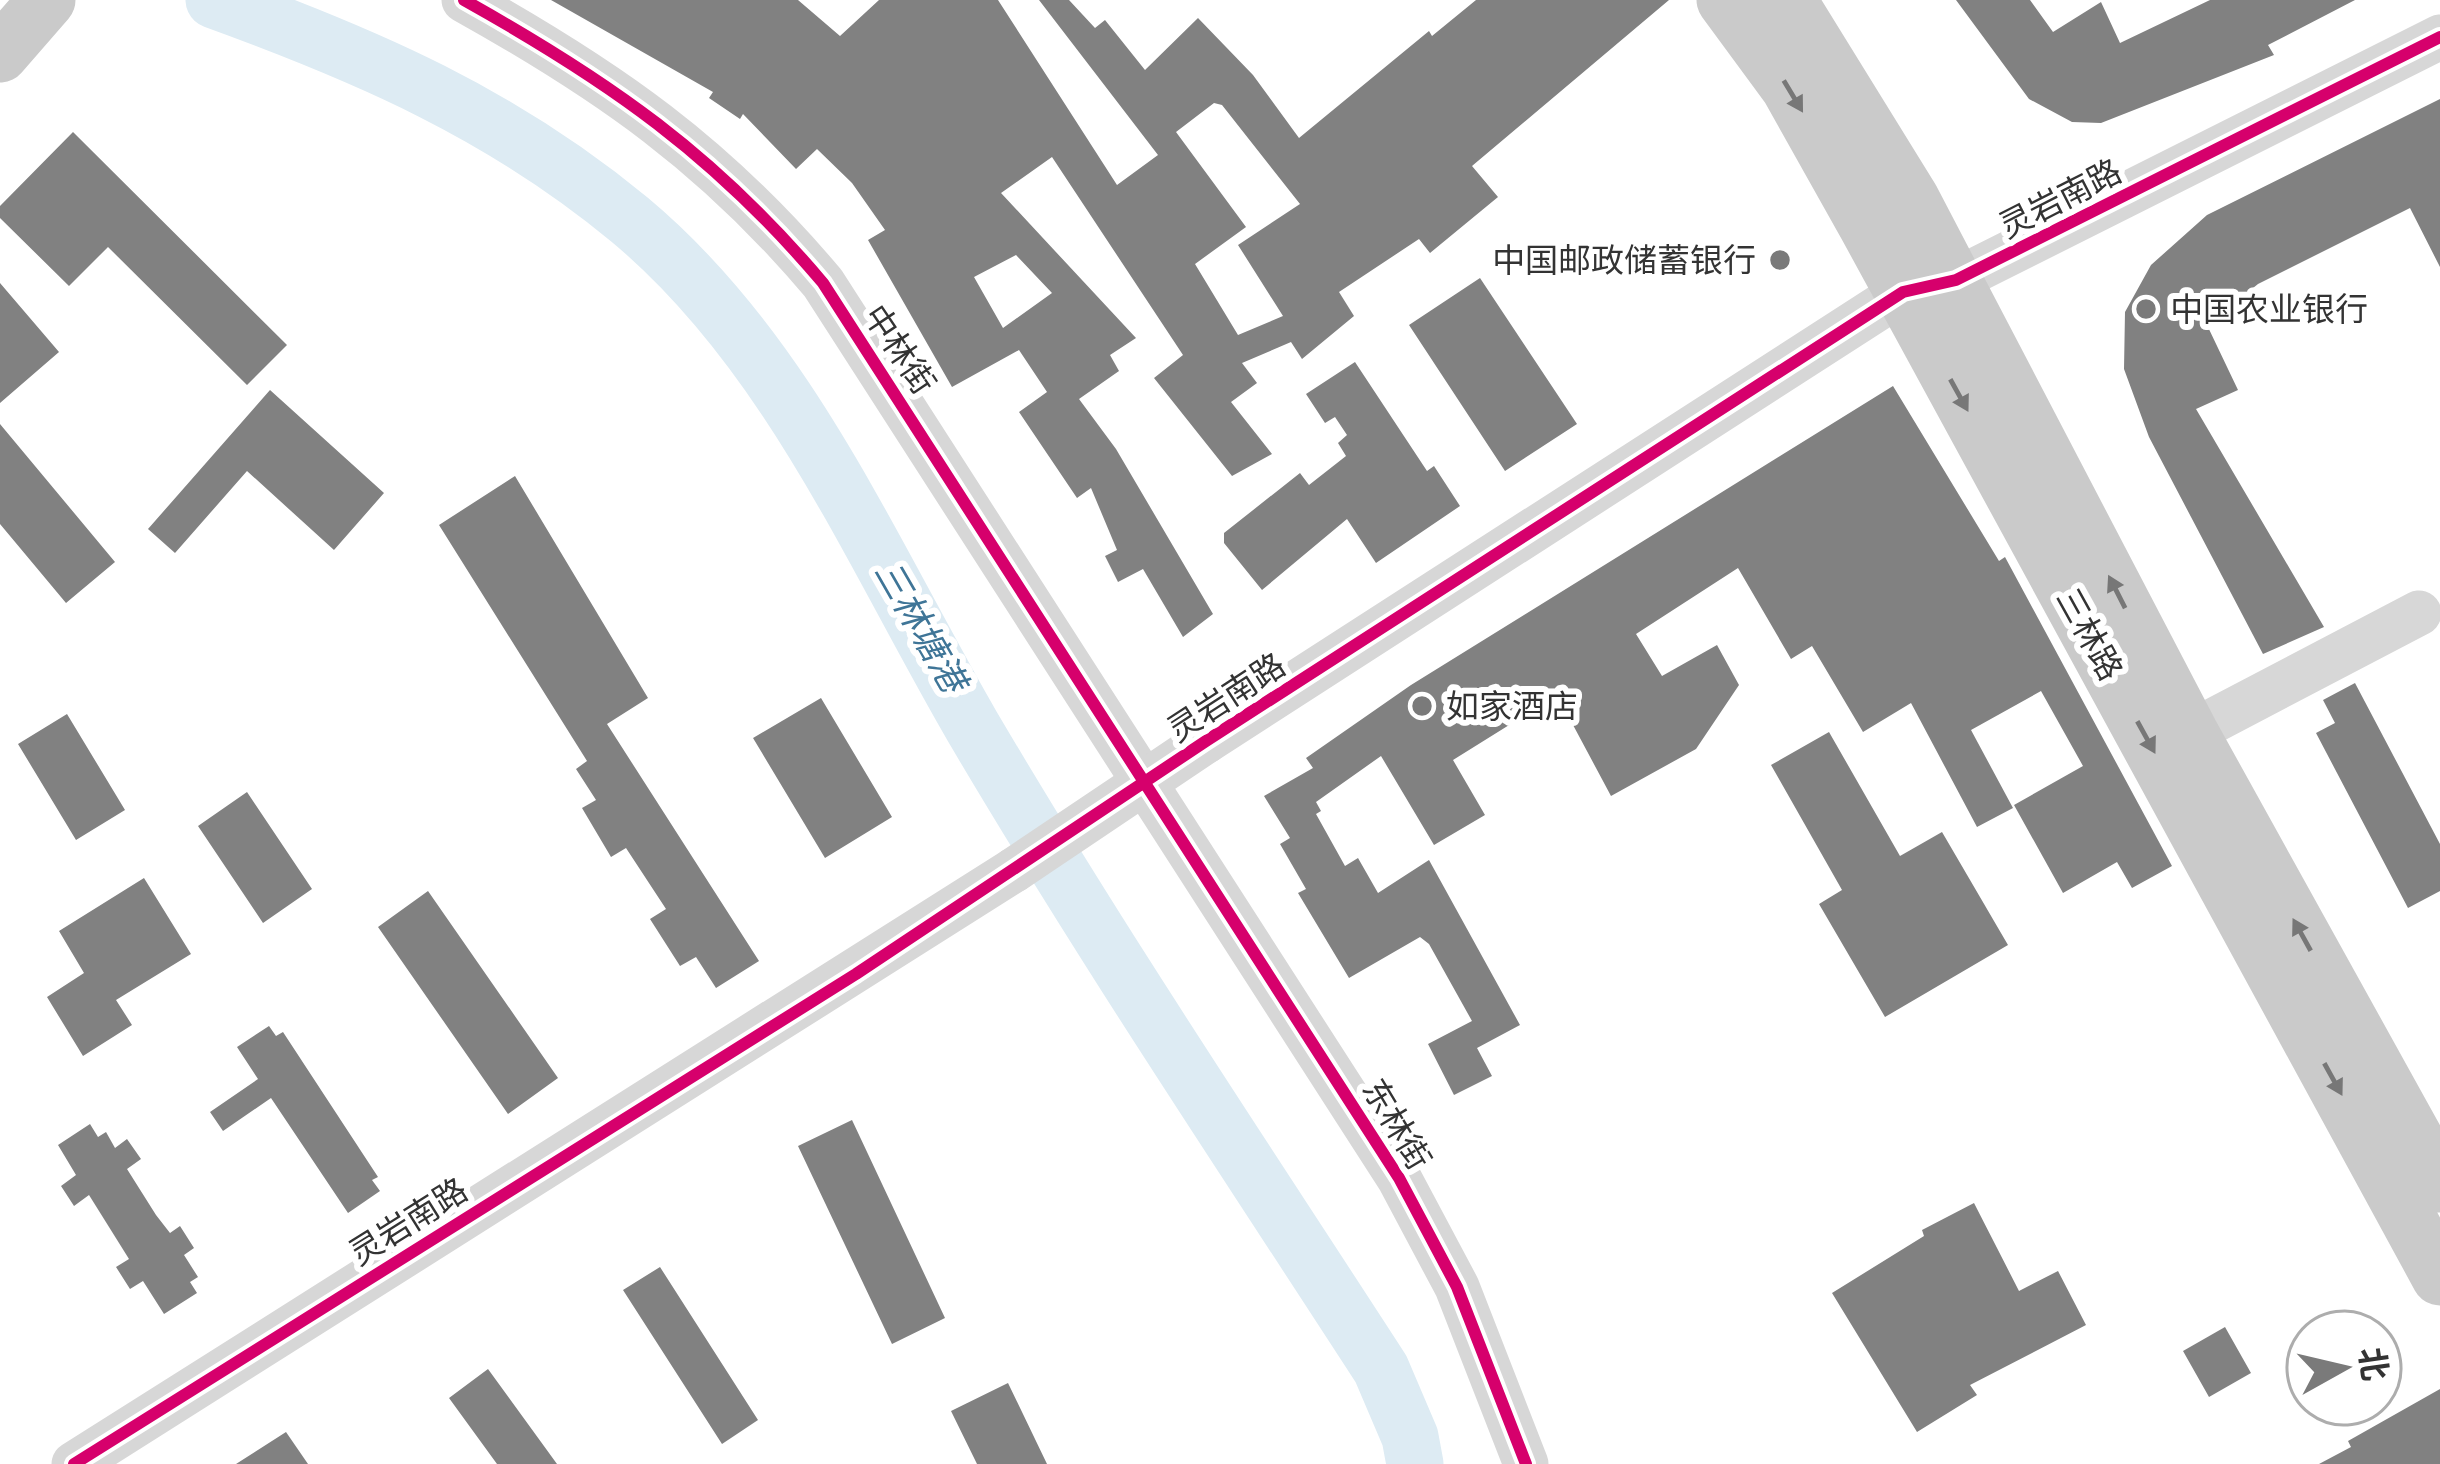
<svg xmlns="http://www.w3.org/2000/svg" width="2440" height="1464" viewBox="0 0 2440 1464" font-family="'Archivo Narrow','Noto Sans SC',sans-serif">
<rect width="100%" height="100%" fill="#fff"/>
<g fill="none" stroke-linecap="round" stroke-linejoin="round">
<path stroke="#ddebf3" stroke-width="57" d="M214,0c154,56 288,114 416,220 158,132 241,332 342,506 129,219 271,430 409,643l29,68 5,27"/>
</g>
<path fill="#818181" fill-rule="evenodd" d="M551,0h247l42,36 39,-36h119l119,185 41,-30 -119,-155h30l26,28 10,-8 40,50 53,-52 55,57 46,63 130,-107 3,5 44,-36h193l-197,166 26,31 -68,56 -11,-14 -80,53 15,24 -52,43 -11,-17 -49,21 15,20 -26,19 41,52 -40,22 -78,-98 29,-23 -131,-198 -51,36 135,145 -26,17 9,16 -40,28 37,50 97,165 -30,23 -40,-68 -25,13 -13,-26 12,-6 -26,-62 -14,10 -58,-86 28,-20 -28,-42 -67,37 -84,-147 17,-10 -33,-47 -35,-34 -21,20 -53,-55 -3,5 -31,-21 4,-6zM1214,103l8,2 78,99 -62,41 45,71 -45,19 -43,-71 51,-37 -70,-95zM1016,255l36,38 -49,35 -29,-51z
M1956,0h74l23,32 48,-30 19,41 90,-43h145l-87,45 6,10 -173,68 -29,-1 -43,-23z
M2440,99v168l-30,-59 -152,76 -51,41 31,65 -42,19 128,218 -61,27 -114,-217 -25,-68 1,-57 26,-47 56,-50z
M73,132l214,213 -40,40 -139,-138 -39,39 -69,-68v-12z
M1480,278l97,146 -72,47 -96,-146z
M0,283l59,69 -59,51z
M1355,362l72,109 7,-5 26,40 -84,57 -29,-44 -85,71 -38,-47v-10l76,-60 9,12 37,-29 -8,-13 9,-8 -12,-18 -10,6 -19,-29z
M1893,386l106,175 6,-4 167,309 -40,22 -15,-26 -54,31 -49,-88 69,-39 -42,-75 -70,39 42,78 -36,19 -66,-124 -48,29 -51,-86 -21,13 -53,-91 -102,66 26,42 55,-31 22,40 -43,64 -85,47 -54,-101 -104,65 32,55 -51,30 -53,-89 -65,46 5,9 -5,3 29,52 13,-8 20,35 51,-33 91,165 -43,23 15,28 -38,19 -26,-51 44,-23 -43,-77 -9,-7 -71,41 -51,-85 8,-4 -26,-45 10,-6 -26,-42 49,-28 -7,-10 105,-73z
M270,390l114,103 -50,57 -87,-79 -72,82 -27,-24z
M0,424l115,138 -49,41 -66,-79z
M515,476l133,222 -41,26 152,237 -43,27 -20,-31 -16,9 -30,-47 16,-10 -40,-61 -15,9 -29,-49 14,-8 -20,-31 11,-8 -148,-236z
M2355,683l85,161v47l-32,17 -92,-175 19,-10 -12,-23z
M821,698l71,119 -67,41 -72,-120z
M67,714l58,96 -49,30 -58,-96z
M1829,732l71,124 42,-24 66,113 -123,72 -66,-113 23,-14 -71,-125z
M247,792l65,97 -49,34 -65,-97z
M144,878l47,76 -75,46 16,25 -49,31 -36,-59 37,-24 -25,-42z
M428,891l130,187 -50,36 -130,-187z
M269,1026l7,10 7,-4 95,145 -6,3 8,11 -32,22 -77,-115 -48,33 -13,-19 48,-33 -21,-32z
M852,1120l93,198 -53,26 -94,-198z
M90,1124l8,13 8,-5 9,16 12,-9 14,20 -14,10 29,46 14,18 10,-7 14,22 -10,7 14,22 -8,5 7,11 -33,21 -21,-33 -13,8 -14,-22 13,-8 -40,-64 -15,11 -13,-20 15,-11 -18,-30z
M1974,1203l45,88 39,-20 28,54 -116,60 7,10 -60,37 -85,-139 92,-57 -2,-6z
M660,1267l98,153 -36,24 -99,-154z
M2225,1327l26,46 -42,24 -26,-46z
M488,1369l69,95h-60l-48,-66z
M1008,1383l39,81h-70l-26,-53z
M2440,1389v75h-121l32,-17 -3,-6z
M286,1432l22,32h-72z"/>
<g fill="none" stroke-linecap="round" stroke-linejoin="round">
<path stroke="#d7d7d7" stroke-width="45" d="M464,0c145,81 251,155 359,283l576,895 58,109 69,177
M2190,733l229,-120
M1206,741l697,-449 53,-12 484,-243
M74,1464l940,-594"/>
<path stroke="#cacaca" stroke-width="57" d="M1725,0l64,87 78,139 573,1051
M1788,0l123,199 279,534 250,451
M0,54l47,-54"/>
<path stroke="#d7d7d7" stroke-width="45" d="M1014,870l192,-129"/>
<defs>
<path id="cycleway" d="M464,0c145,81 251,155 359,283l576,895 58,109 69,177
M74,1464l782,-490 350,-233 697,-449 53,-12 484,-243"/>
</defs>
<use href="#cycleway" stroke="#fff" stroke-width="20"/>
<use href="#cycleway" stroke="#d6006c" stroke-width="12"/>
</g>
<defs><path id="oneway-solid" d="M-6-.8H1V-3.2L6.5 0L1 3.2V.8H-6Z" transform="scale(3)"/></defs>
<g fill="#777">
<use href="#oneway-solid" transform="translate(1793 96) rotate(59)"/>
<use href="#oneway-solid" transform="translate(1959 395) rotate(61)"/>
<use href="#oneway-solid" transform="translate(2117 592) rotate(-117)"/>
<use href="#oneway-solid" transform="translate(2146 737) rotate(61)"/>
<use href="#oneway-solid" transform="translate(2302 935) rotate(-119)"/>
<use href="#oneway-solid" transform="translate(2333 1079) rotate(61)"/>
</g>
<g fill="#7a7a7a" stroke="#fff" stroke-width="4.5">
<circle cx="1780" cy="260" r="12"/>
<circle cx="2146" cy="309" r="12"/>
<circle cx="1422" cy="706" r="12"/>
</g>
<g text-anchor="middle" dominant-baseline="central" stroke-width="12" stroke-linejoin="round" paint-order="stroke">
<g font-size="33" fill="#333" stroke="#fff">
<text transform="translate(2060 198) rotate(-27)">灵岩南路</text>
<text transform="translate(900 349) rotate(56)">中林街</text>
<text transform="translate(2090 634) rotate(61)">三林路</text>
<text transform="translate(1226 697) rotate(-33)">灵岩南路</text>
<text transform="translate(1397 1124) rotate(59)">东林街</text>
<text transform="translate(408 1221) rotate(-32)">灵岩南路</text>
</g>
<g font-size="33" fill="#333" stroke="#fff" text-anchor="start">
<text x="1756" y="260" text-anchor="end">中国邮政储蓄银行</text>
<text x="2170" y="309">中国农业银行</text>
<text x="1446" y="706">如家酒店</text>
</g>
<g font-size="36" font-style="italic" fill="#3f7597" stroke="#fff">
<text transform="translate(921 626) rotate(60)">三林塘港</text>
</g>
</g>
<g transform="translate(2344 1368) rotate(82)"><circle r="57" fill="#ffffff" stroke="#adadad" stroke-width="3"/>
<path d="M0-9L21 45L0 30L-21 45Z" fill="#7a7a7a"/>
<text y="-18" font-size="33" font-weight="bold" text-anchor="middle" fill="#333333">北</text>
</g>
</svg>
